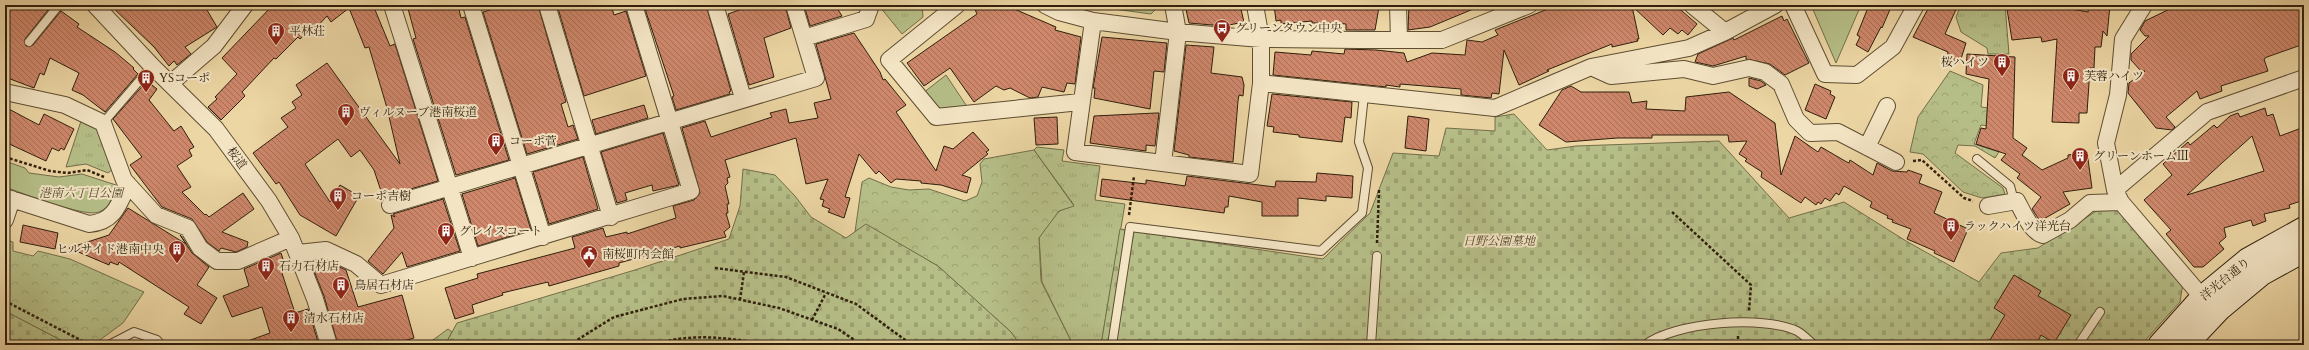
<svg xmlns="http://www.w3.org/2000/svg" width="2309" height="350" viewBox="0 0 2309 350" font-family="Cardo,'Noto Serif JP',serif">
<defs>
<pattern id="grass-tufts" width="24" height="20" patternUnits="userSpaceOnUse"><rect width="24" height="20" fill="#b6be87"/><path d="M3 7l-1-3M5 7V3M7 7l1-3M15 17l-1-3M17 17v-4M19 17l1-3" fill="none" stroke="#9da373"/></pattern>
<pattern id="forest-crowns" width="20" height="18" patternUnits="userSpaceOnUse"><rect width="20" height="18" fill="#b6be87"/><path d="M2 6a3 3 0 1 1 6 0M12 15a3 3 0 1 1 6 0" fill="none" stroke="#9da373"/></pattern>
<pattern id="cemetery-stones" width="16" height="16" patternUnits="userSpaceOnUse"><rect width="16" height="16" fill="#b6be87"/><path d="M2 7V4a2 2 0 0 1 4 0v3zM10 15v-3a2 2 0 0 1 4 0v3z" fill="#9da373"/></pattern>
<pattern id="building-back-hatch" width="6" height="6" patternUnits="userSpaceOnUse"><rect width="6" height="6" fill="#ce876b"/><path d="M-1 5l2 2M0 0l6 6M5-1l2 2" fill="none" stroke="#a86e56"/></pattern>
</defs>
<rect width="100%" height="100%" fill="#ecd6a4"/>
<filter id="stains"><feTurbulence type="fractalNoise" baseFrequency=".005" numOctaves="4"/><feColorMatrix values="0 0 0 0 .2 0 0 0 0 .09 0 0 0 0 .02 0 0 0 .5 -.17"/></filter>
<radialGradient id="worn" r=".72"><stop offset=".6" stop-color="#630" stop-opacity="0"/><stop offset="1" stop-color="#630" stop-opacity=".3"/></radialGradient>
<path fill="url(#grass-tufts)" stroke="#726e4a" d="M883,5h39l1,12 -21,17 -22,-27z
M1961,5h44l4,49h-21l-1,-6 -26,-16 -5,-15z
M81,121l18,9 14,39 -5,4 -22,-9 -20,3z
M1037,147l27,3 -2,11 38,5 -5,34 30,4 -24,141h-28l-31,-63 -3,-45 20,-26 15,-6 -40,-55z"/>
<path fill="url(#forest-crowns)" stroke="#726e4a" d="M1950,71l33,14 -2,22 8,1 17,20 -25,-3 -7,19 25,8 -4,6 -20,-12 -17,-1 -3,8 48,35 2,6 -23,4 -19,-6 -40,-38 -13,-2 8,-35z
M1034,150l40,56 -15,5 -20,27 2,43 32,64h-53l-9,-13 -73,-66 -72,-41 -11,7 7,-50 7,-4 22,9 18,3 20,-1 36,12 12,-5 5,-14 -2,-18 4,-5z
M5,240l8,2v9l20,5 5,-5 32,8 74,33 -21,31 -30,22h-23l-65,-34z
M448,329l4,3 -7,13h-19z"/>
<path fill="url(#cemetery-stones)" stroke="#726e4a" d="M1514,114l33,36 29,-4 143,-5 70,77 55,-16 62,39 73,41 22,-29 37,-5 60,-38h19l66,73 -3,19 -39,43h-1040l19,-116 203,30 47,-46 23,-60 46,3 7,-28 49,3v-14z
M743,169l32,6 20,21 16,21 35,21 20,-14 72,42 73,66 9,13h-575l12,-22 178,-53 94,-31 11,-33z
M5,311l65,34h-65z"/>
<path fill="#b6be87" stroke="#726e4a" d="M1084,5h76l-9,9z
M1811,5h50l-25,58z
M946,75l22,33 -29,4 -16,-19z
M5,161l20,7 4,5 30,4 23,-3 34,11c-3,11 -5,22 -17,27 -13,6 -77,-19 -94,-25z"/>
<path fill="url(#building-back-hatch)" stroke="#2f1f0c" fill-rule="evenodd" d="M13,5h39l-27,34 1,7 7,-1 28,-34 18,13 -2,3 38,25 19,16 -1,1 5,5 -33,38 -22,-17 -11,-5 7,-17 -29,-15 -6,17 -4,-2 -6,15 -29,-11v-62z
M110,5h94l13,22 -32,20 6,7 -14,11 -3,-4 -5,5 -15,-19z
M273,5h100l17,41 5,-2 43,137 -55,16 -9,-27 -14,-20 -9,7 -13,-18 -33,25 25,38 10,-17 19,11 -23,40 -36,-21 -21,-33 -3,2 -23,-31 35,-26 -7,-9 15,-10 -4,-6 10,-7 -6,-10 31,-22 73,101 -13,-56 -18,-61 -4,1 -16,-40 -18,14 -4,-6 -16,17 -2,-2 -9,8 -2,-2 -22,22 -2,-1 -32,34 3,4 -24,24 -13,-13 9,-8 -2,-2 22,-23 -15,-16z
M407,5h51l3,13 4,-1 44,143 -53,15 -43,-136 3,-1z
M489,5h49l28,97 -5,2 7,23 5,-2 5,14 -51,15 -44,-142 7,-2z
M557,5h54l3,10 12,-4 20,65 -62,20z
M646,5h60l25,86 -2,1 1,2 -54,16 -4,-13 2,-1 -30,-90z
M753,5h32l6,23 -27,10 10,39 -25,8 -21,-71z
M804,5h31l7,11 -32,10z
M973,5h32l51,22 -1,3 26,7 -6,47 -8,-1 -3,9 -22,-5 -4,10 -8,1 -20,-10 -6,2 -8,-4 -22,16 -24,-34 -26,18 -17,-23 70,-49z
M1185,5h55l4,17 -20,4 -35,-3z
M1274,5h105v2l-4,23h-29v-6l-11,-1h-23v-2l-31,3v-4l-5,1z
M1409,5h74l-53,22 -22,3z
M1558,5h117l22,19 -9,11 -6,-5 -4,4 -8,-6 -7,7 -31,-29 7,33h-2l1,2 -26,6v-3l-65,26 2,1 -30,14 -15,-35 -5,44 -7,-1 -1,5 -30,-3v-6l-61,-5v3l-14,-2v2l-113,-12 2,-23 36,3 1,-4 32,3 1,-5 31,1 28,3 3,9 25,-9 33,2 2,-15 15,2 16,-7 -3,-5z
M1869,5h23l-10,23 -1,-1 -13,25 -12,-7 4,-8 -3,-2z
M1930,5h28l-13,29 21,9 -6,19 -13,-4 1,-6 -35,-15z
M2033,5h17l38,7 1,-7h21l-3,31 -4,-5 -2,16h-6l-1,21h-4l-3,45h-8v10l-27,-1 5,-83 -15,3 -1,-5 -29,3 -5,-31z
M2178,5h126v39l-37,13 -3,2 4,12 -47,15 1,5 -22,8 -3,-8 -31,26 9,10 -3,3 -16,-2 -28,-35 1,-10 16,-12h-4l-10,-11v-6l18,-18h-4l-5,-6 5,-9z
M1782,16l2,5 3,-2 22,44 -24,12 -15,-11 -24,-5v-3l-33,10 -18,-4 3,-8 35,-16 1,2z
M854,33l26,39 3,8 2,-1 21,26 -10,7 40,59 8,-25 9,3 20,-17 16,18 -3,2 2,2 -26,21 9,3 -4,15 -26,-8 -20,-2v-2l-25,-2 -5,4 -12,-12 -3,3 -17,-20 -14,43 5,1 -6,20 -16,-6 2,-3 -8,-3 2,-6 -4,-1 8,-20 -22,5 -10,-46 -71,22 5,17 -3,1 1,5 -3,3 4,18h-2l1,9h-2l4,14 -6,5 2,5 -46,11v-2l-61,17v3l-70,20 -1,-4 -46,11 1,2 -31,10 2,8 -19,6 -10,-31 33,-10 -1,-4 98,-26 -3,-11 31,-9 3,9 21,-5v2l49,-16 -3,-12 21,-6 6,-7 -18,-65 23,-7 6,16 61,-20 -2,-4 16,-4 3,14 29,-5 -4,-15 17,-4 -15,-55z
M1102,37l65,6 -3,29 -10,-1 -4,38 -56,-11 1,-10h-2z
M1186,45l28,2 -3,26 31,4 2,8 -1,11 -4,-1 -1,6 -5,61 -44,-5v-2l-15,-4z
M1967,54l48,3 -2,81 14,10 -5,7 20,15 26,-12v-3l19,-3 5,36 -29,4 7,12 -30,17 -8,-12 9,-12 -24,-19 3,-4 -19,-14 5,-6 -30,-10 5,-16 5,1 3,-50 -23,-5z
M1749,78l12,3 5,4 -9,4 -8,-3z
M147,81l10,8 -8,11 25,31 7,-5 13,21 -5,3 3,6 -15,10 14,21 -9,5 23,23 1,-1 3,3 34,-24 11,16 -32,23 26,10 -1,5 -11,5 -15,-4 -2,3 -12,-9 -15,-23 -30,-12 -32,-42 12,-8 -29,-38z
M1815,84l16,7 -1,3 5,3 -9,22 -21,-9z
M1571,86l10,6h48l3,11 15,-2 -1,8 39,2 1,-14 43,-5 46,31 6,52 14,-39 23,16 3,-5 24,14 4,2 1,-3 23,15 4,-12 15,8 15,1 1,-2 14,5 -3,8 23,9 -8,21 34,16 -14,33 -20,-9 1,-2 -28,-12 4,-10 -19,-7 1,-2 -6,-2 1,-2 -18,-9 2,-5 -28,-16 -5,9 -3,-2 -6,8 -5,-3 -4,6 -3,-2 -2,3 -11,-8 -4,6 -40,-26 1,-5 -17,-11 2,-2 -8,-5 8,-13 -18,1 -1,-7h-76v3h-35l-51,4 -27,-17 23,-35z
M1272,94l80,8 -1,16 -6,-1 -3,25 -43,-5v-2l-26,-3 1,-5 -7,-1z
M644,105l4,13 -52,16 -4,-14z
M5,107l34,18 5,-11 30,15 -10,21 -3,-2 -2,3 -7,-3 -6,13 -41,-19z
M2265,108l2,8 6,-2 7,22 24,-9v73l-15,5 1,3 -26,6 2,7 -13,5 -2,-6 -27,8 2,9 -7,6 5,6 -21,18h-9l-28,-33 5,-4 -27,-30 28,-25 -9,-11 25,-22 2,3 5,-4 19,-16 3,3 13,-12 8,-3 2,4zM2252,136l12,35 -77,24 36,-33z
M1156,113h3l-4,33 -9,-1v6l-56,-8 4,-27z
M1408,116l21,3 -3,32 -21,-3z
M1057,117l1,27 -22,1 -2,-27z
M663,133l16,52 -26,6 -1,-6 -27,8 2,7 -10,3 -16,-51z
M583,157l15,52 -49,15 -16,-52z
M1317,173l36,3 -1,22 -26,-2v5l-28,-3v18h-36v-14l-33,-6 -1,11h-3l-1,6 -124,-17 2,-17 44,5v-4l39,6 2,-10 88,11 1,-6 40,1z
M515,178l16,52 -53,16 -16,-52z
M443,199l17,52 -53,16 -5,-15 -19,22 -15,-13 26,-33 -3,-13 4,2 -2,-3z
M128,208l58,36 -6,-9 1,1 11,17 17,14 -12,18 20,13 -16,26 -17,-10 5,-7 -70,-45 -1,3 -8,-3 -1,3 -40,-17 40,-13z
M23,225l35,8 -3,16 -35,-7z
M281,253l5,15 -5,2 14,43 13,-4 11,36h-76l-1,-2 28,-10 -8,-26 -30,10 -9,-21 26,-10 -5,-17z
M324,260l22,10 12,37 44,-12 12,43 -24,7h-52l-14,-49 -14,-35z
M2014,275l27,16 -3,5 33,19 -17,28 -13,-8 -5,10h-49l18,-30 -11,-7z"/>
<g fill="none" stroke-linecap="round" stroke-linejoin="round">
<defs>
<path id="lane" d="M29,42l30,-37
M103,123l49,-57
M1977,159l33,27 4,15
M109,345l25,-13 23,8 4,5
M1112,345l18,-118 191,24 41,-38 6,-45 -9,-26 5,-47
M1371,345l6,-89
M1645,345c30,-23 118,-30 152,-14 6,3 12,10 17,14
M2078,345l22,-33"/>
<path id="street" d="M95,5l57,61 64,63 53,72 22,37 24,61 14,46
M392,5l80,253
M471,5l72,232
M547,5l64,212
M715,5l28,93
M957,5l-68,55 47,57 144,-15
M1045,5l14,7 34,9 85,11 83,7 98,1h83l87,-35
M1398,5l1,35
M1692,5l33,27 -36,16 -98,19 20,9 73,-7 29,7 36,-8 16,4 16,12 15,35 14,14 28,-1 58,30
M1793,5l32,69 32,1 36,-28 23,-42
M2144,5l-21,34 -5,56 -12,48 9,47 6,12 81,95
M1093,21l-18,131 175,22 11,-91v-44l-6,-34
M1725,32l50,-27
M804,38l62,-19 5,-14
M171,83l43,-37 31,-41
M1261,83l234,25 96,-41
M5,92l60,13 38,18 21,57 32,35 32,13 12,20 17,13h21l53,-23
M1867,147l20,-41
M1163,163l15,-131 -5,-27
M2115,190l92,-78 97,-34
M5,197l84,27c25,-2 30,-19 39,-40
M390,205l426,-127 -22,-73
M1988,206l29,-5c6,11 14,31 26,34l27,-15 20,-17 31,-1
M5,220l7,-21
M298,253l28,-3 30,14 25,21 310,-94 -57,-186"/>
<path id="secondary" d="M2159,345l43,-48 46,-38 56,-31
M2186,345l34,-36 42,-35 42,-23"/>
</defs>
<use href="#lane" stroke="#5e4d32" stroke-width="10"/>
<use href="#street" stroke="#5e4d32" stroke-width="18"/>
<use href="#secondary" stroke="#2f1f0c" stroke-width="24"/>
<path stroke="#2f1f0c" stroke-width="2.5" stroke-dasharray="3 2" stroke-linecap="butt" d="M5,157l45,14 18,2 19,-3 17,7
M1913,161l9,-1 42,38 9,3
M1672,212l79,73 -2,26
M1129,215l5,-39
M1377,243l2,-53
M715,268l71,9 70,27 56,41
M740,300l4,-28
M5,301l85,44
M812,320l14,-27
M1738,336v9
M569,345l45,-28 69,-18 40,-3 56,12 59,21 24,16
M654,345c36,-13 77,-7 115,0"/>
<use href="#lane" stroke="#f3e4c4" stroke-width="8"/>
<use href="#street" stroke="#f3e4c4" stroke-width="16"/>
<use href="#secondary" stroke="#f3e4c4" stroke-width="22"/>
</g>
<defs>
<symbol id="bus-pin" viewBox="-11 -11 22 30"><path d="M0 17L-7.5 6A9.5 9.5 0 1 1 7.5 6Z" fill="#8f2418" stroke="#f3e4c4"/><path d="M-5-6H5V4H4V6H2V4H-2V6H-4V4H-5ZM-3.5-4V0h7V-4ZM-3.5 1.2v1.5H-2V1.2ZM2 1.2v1.5H3.5V1.2Z" fill="#fff"/></symbol>
<symbol id="building-pin" viewBox="-11 -11 22 30"><path d="M0 17L-7.5 6A9.5 9.5 0 1 1 7.5 6Z" fill="#8f2418" stroke="#f3e4c4"/><path d="M-4-6H4V6H1V3H-1V6H-4ZM-2.5-4.3h1.7v1.8h-1.7ZM.8-4.3h1.7v1.8H.8ZM-2.5-1h1.7V.8h-1.7ZM.8-1h1.7V.8H.8Z" fill="#fff"/></symbol>
<symbol id="civic-pin" viewBox="-11 -11 22 30"><path d="M0 17L-7.5 6A9.5 9.5 0 1 1 7.5 6Z" fill="#8f2418" stroke="#f3e4c4"/><path d="M-.6-6.5H3V-4.5H.6V-3L4-1V1h2V6H-6V1h2V-1L-.6-3ZM-1.2 2.5V6h2.4V2.5Z" fill="#fff"/></symbol>
</defs>
<g fill-rule="evenodd">
<use href="#bus-pin" x="1212" y="18" width="20" height="27"/>
<use href="#building-pin" x="266" y="21" width="20" height="27"/>
<use href="#building-pin" x="1992" y="52" width="20" height="27"/>
<use href="#building-pin" x="2061" y="66" width="20" height="27"/>
<use href="#building-pin" x="136" y="68" width="20" height="27"/>
<use href="#building-pin" x="336" y="102" width="20" height="27"/>
<use href="#building-pin" x="486" y="131" width="20" height="27"/>
<use href="#building-pin" x="2070" y="146" width="20" height="27"/>
<use href="#building-pin" x="328" y="186" width="20" height="27"/>
<use href="#building-pin" x="1941" y="216" width="20" height="27"/>
<use href="#building-pin" x="436" y="221" width="20" height="27"/>
<use href="#building-pin" x="167" y="239" width="20" height="27"/>
<use href="#civic-pin" x="579" y="244" width="20" height="27"/>
<use href="#building-pin" x="256" y="256" width="20" height="27"/>
<use href="#building-pin" x="331" y="275" width="20" height="27"/>
<use href="#building-pin" x="281" y="308" width="20" height="27"/>
</g>
<g text-anchor="middle" dominant-baseline="central" stroke-width="4" stroke-linejoin="round" paint-order="stroke">
<g font-size="12" fill="#2f1f0c" stroke="#f3e4c4" text-anchor="start">
<text x="1235" y="28">グリーンタウン中央</text>
<text x="289" y="31">平林荘</text>
<text x="1989" y="62" text-anchor="end">桜ハイツ</text>
<text x="2084" y="76">芙蓉ハイツ</text>
<text x="159" y="78">YSコーポ</text>
<text x="359" y="112">ヴィルヌーブ港南桜道</text>
<text x="509" y="141">コーポ菅</text>
<text x="2093" y="156">グリーンホームⅢ</text>
<text x="351" y="196">コーポ吉樹</text>
<text x="1964" y="226">ラックハイツ洋光台</text>
<text x="459" y="231">グレイスコート</text>
<text x="164" y="249" text-anchor="end">ヒルサイド港南中央</text>
<text x="602" y="254">南桜町内会館</text>
<text x="279" y="266">石力石材店</text>
<text x="354" y="285">鳥居石材店</text>
<text x="304" y="318">清水石材店</text>
</g>
<g font-size="12" fill="#2f1f0c" stroke="#f3e4c4">
<text transform="translate(237 158) rotate(54)">桜道</text>
<text transform="translate(2225 279) rotate(-39)">洋光台通り</text>
</g>
<g font-size="12" font-style="italic" fill="#51472b" stroke="#f3e4c4">
<text x="81" y="193">港南六丁目公園</text>
<text x="1499" y="241">日野公園墓地</text>
</g>
</g>
<rect width="2309" height="350" fill="none" stroke="#ecd6a4" stroke-width="20"/>
<rect x="6" y="6" width="2297" height="338" fill="none" stroke="#2f1f0c" stroke-width="2"/>
<rect x="10" y="10" width="2289" height="330" fill="none" stroke="#2f1f0c"/>
<rect width="100%" height="100%" filter="url(#stains)"/>
<rect width="100%" height="100%" fill="url(#worn)"/>
</svg>
